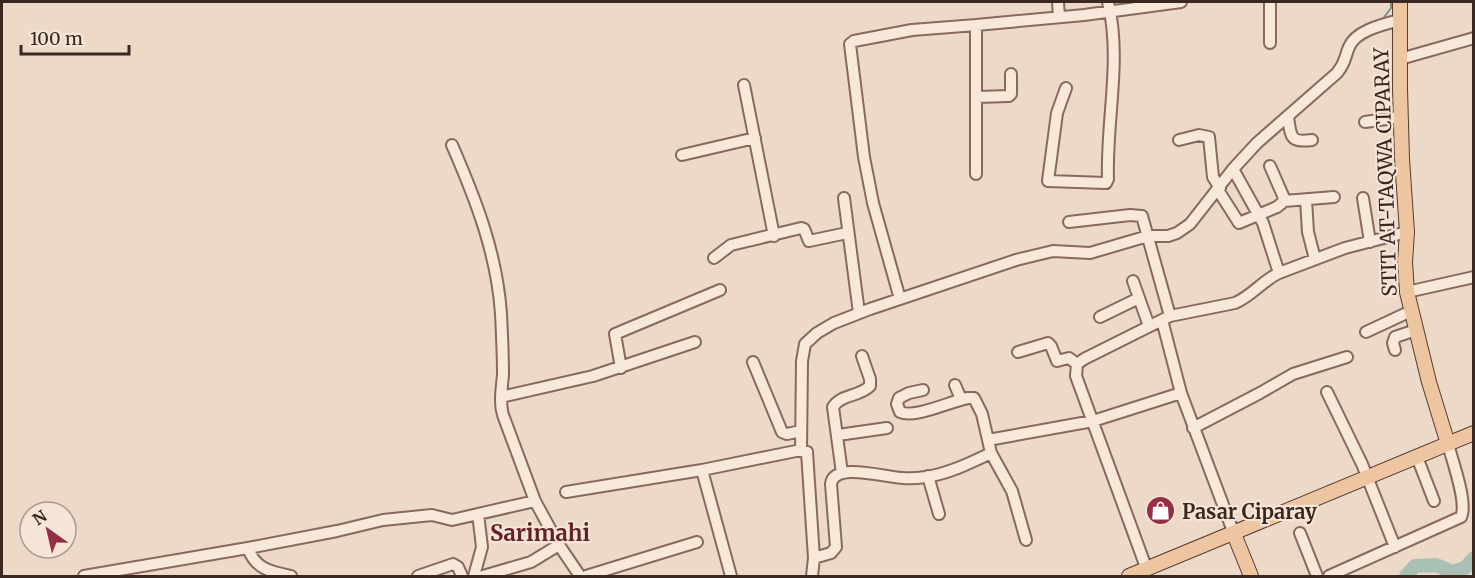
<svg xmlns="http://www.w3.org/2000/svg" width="1475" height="578" viewBox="0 0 1475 578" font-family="Merriweather,serif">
<rect width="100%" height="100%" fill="#edd9c7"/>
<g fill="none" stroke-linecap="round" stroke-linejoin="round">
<path stroke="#6f9080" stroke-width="2" d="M1382,20l9,-12v-6
M807,371v-12"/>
<path stroke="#a8c1b4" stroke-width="14" d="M1406,576l9,-10 21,-1 17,7 12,-4 9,-10"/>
<defs>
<path id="minor" d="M1058,2l1,15
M1270,43v-41
M1400,59l74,-21
M744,85l30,151
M1066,88l-9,25 -9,68 58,2 2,-4c-2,-59 14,-120 0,-177
M977,97l32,-1 2,-2v-20
M1288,117c3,20 2,26 24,23
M1365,122l35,-5
M1179,140l20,-5 10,2 4,40 7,11
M452,145c24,55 45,109 49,169 1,20 2,40 2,60 -1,14 -4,28 0,41l32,86 24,44 21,31
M682,155l73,-17
M1233,169l30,54 16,50
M976,174v-149l108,-10 97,-13
M1218,190l21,33 38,-16 5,-4 2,-5 -14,-32
M844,198l15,115
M1363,198l7,44
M1306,200l2,32 7,27
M1284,201l50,-4
M1069,222l61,-7 12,1 28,100
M714,258l17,-13 70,-17 3,1 5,12 38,-8
M1133,281l16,45
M1407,292l67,-15
M900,299l-27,-96 -9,-46 -14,-113 4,-3 58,-11 64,-5
M1100,317l39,-19
M1162,320l19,73 53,141
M1366,332l45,-21
M1395,350l-2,-7 2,-6 21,-7
M1018,352l30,-9 3,3 6,15 12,-3 8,6
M753,362l29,70 5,2 14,-3
M621,368l-6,-34 105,-44
M955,385l6,14
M923,390l-14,3 -10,5 -2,6 3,8c14,7 51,-11 68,-14h6l8,16 9,39 21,38 14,49
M1327,392l35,72 33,83
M501,397l92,-21 102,-34
M1193,428l67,-35 33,-19 54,-17
M838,435l49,-7
M988,440l105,-19 88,-28
M1417,457l17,44
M702,470l99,-20
M842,473l-9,-66c8,-13 26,-10 37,-21v-7l-8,-23
M928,476l11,38
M566,492l136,-22 29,106
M1300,533l17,43
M248,548c7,21 23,24 43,28
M814,558l17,-5 5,-6 -5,-63c3,-23 56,-6 72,-6 8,1 16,0 23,-1 24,-4 44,-14 65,-24
M1147,570l-71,-194 1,-12 7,-5 86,-43 65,-13c17,-7 27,-22 44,-30l66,-25 62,-16
M84,576l164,-28 89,-17 46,-11 49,-5 20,5 83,-19
M418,576l35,-12 5,3 4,9
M474,576l8,-29 -4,-33
M483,576l48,-14 28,-17
M586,576l111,-34
M812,576l2,-18 -7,-106 -6,-1 1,-90 3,-17 12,-11 17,-10 36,-14 146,-49 37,-9 37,2 58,-17h20l9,-3 13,-9 43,-55 24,-26 80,-70c9,-11 7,-14 12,-26 7,-17 36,-23 51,-27
M1329,576l132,-59c7,-14 -9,-57 -13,-73"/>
<path id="major" d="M1400,2v87l2,70 5,73 -2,30 2,30 22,90 19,62
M1234,534l17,42
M1129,576l345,-143"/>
</defs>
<use href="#minor" stroke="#886a5d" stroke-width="14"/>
<use href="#major" stroke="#573a31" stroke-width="16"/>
<use href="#minor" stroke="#f8e8da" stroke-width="10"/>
<use href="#major" stroke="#eec5a1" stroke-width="14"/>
</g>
<defs>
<symbol id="shop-disc" viewBox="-11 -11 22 22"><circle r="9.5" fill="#952f47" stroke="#f5e5d7"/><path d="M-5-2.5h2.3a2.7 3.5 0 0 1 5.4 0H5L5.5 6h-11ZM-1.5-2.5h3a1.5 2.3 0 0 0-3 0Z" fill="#fff"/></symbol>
</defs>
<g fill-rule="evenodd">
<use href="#shop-disc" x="1144" y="494" width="33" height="33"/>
</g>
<g text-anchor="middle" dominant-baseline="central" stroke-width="4.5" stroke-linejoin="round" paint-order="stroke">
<g font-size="20" fill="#392720" stroke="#f5e5d7">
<text transform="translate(1385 172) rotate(-92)">STIT AT-TAQWA CIPARAY</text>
</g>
<g font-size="20" font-weight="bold" fill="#392720" stroke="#f5e5d7" text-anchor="start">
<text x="1182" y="511">Pasar Ciparay</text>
</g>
<g font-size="22" font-weight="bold" fill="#642122" stroke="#f5e5d7">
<text x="540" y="533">Sarimahi</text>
</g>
</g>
<rect width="1475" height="578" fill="none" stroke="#392720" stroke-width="6"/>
<g transform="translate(48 530) rotate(326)"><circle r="28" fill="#f5e5d7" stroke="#aa998e" stroke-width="1.5"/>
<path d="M0-4.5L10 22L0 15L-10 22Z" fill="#952f47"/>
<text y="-9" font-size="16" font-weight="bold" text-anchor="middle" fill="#392720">N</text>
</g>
<path d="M21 45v9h108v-9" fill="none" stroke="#392720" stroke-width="3"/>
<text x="30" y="45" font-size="18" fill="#392720" stroke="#f5e5d7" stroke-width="4.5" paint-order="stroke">100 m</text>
</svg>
